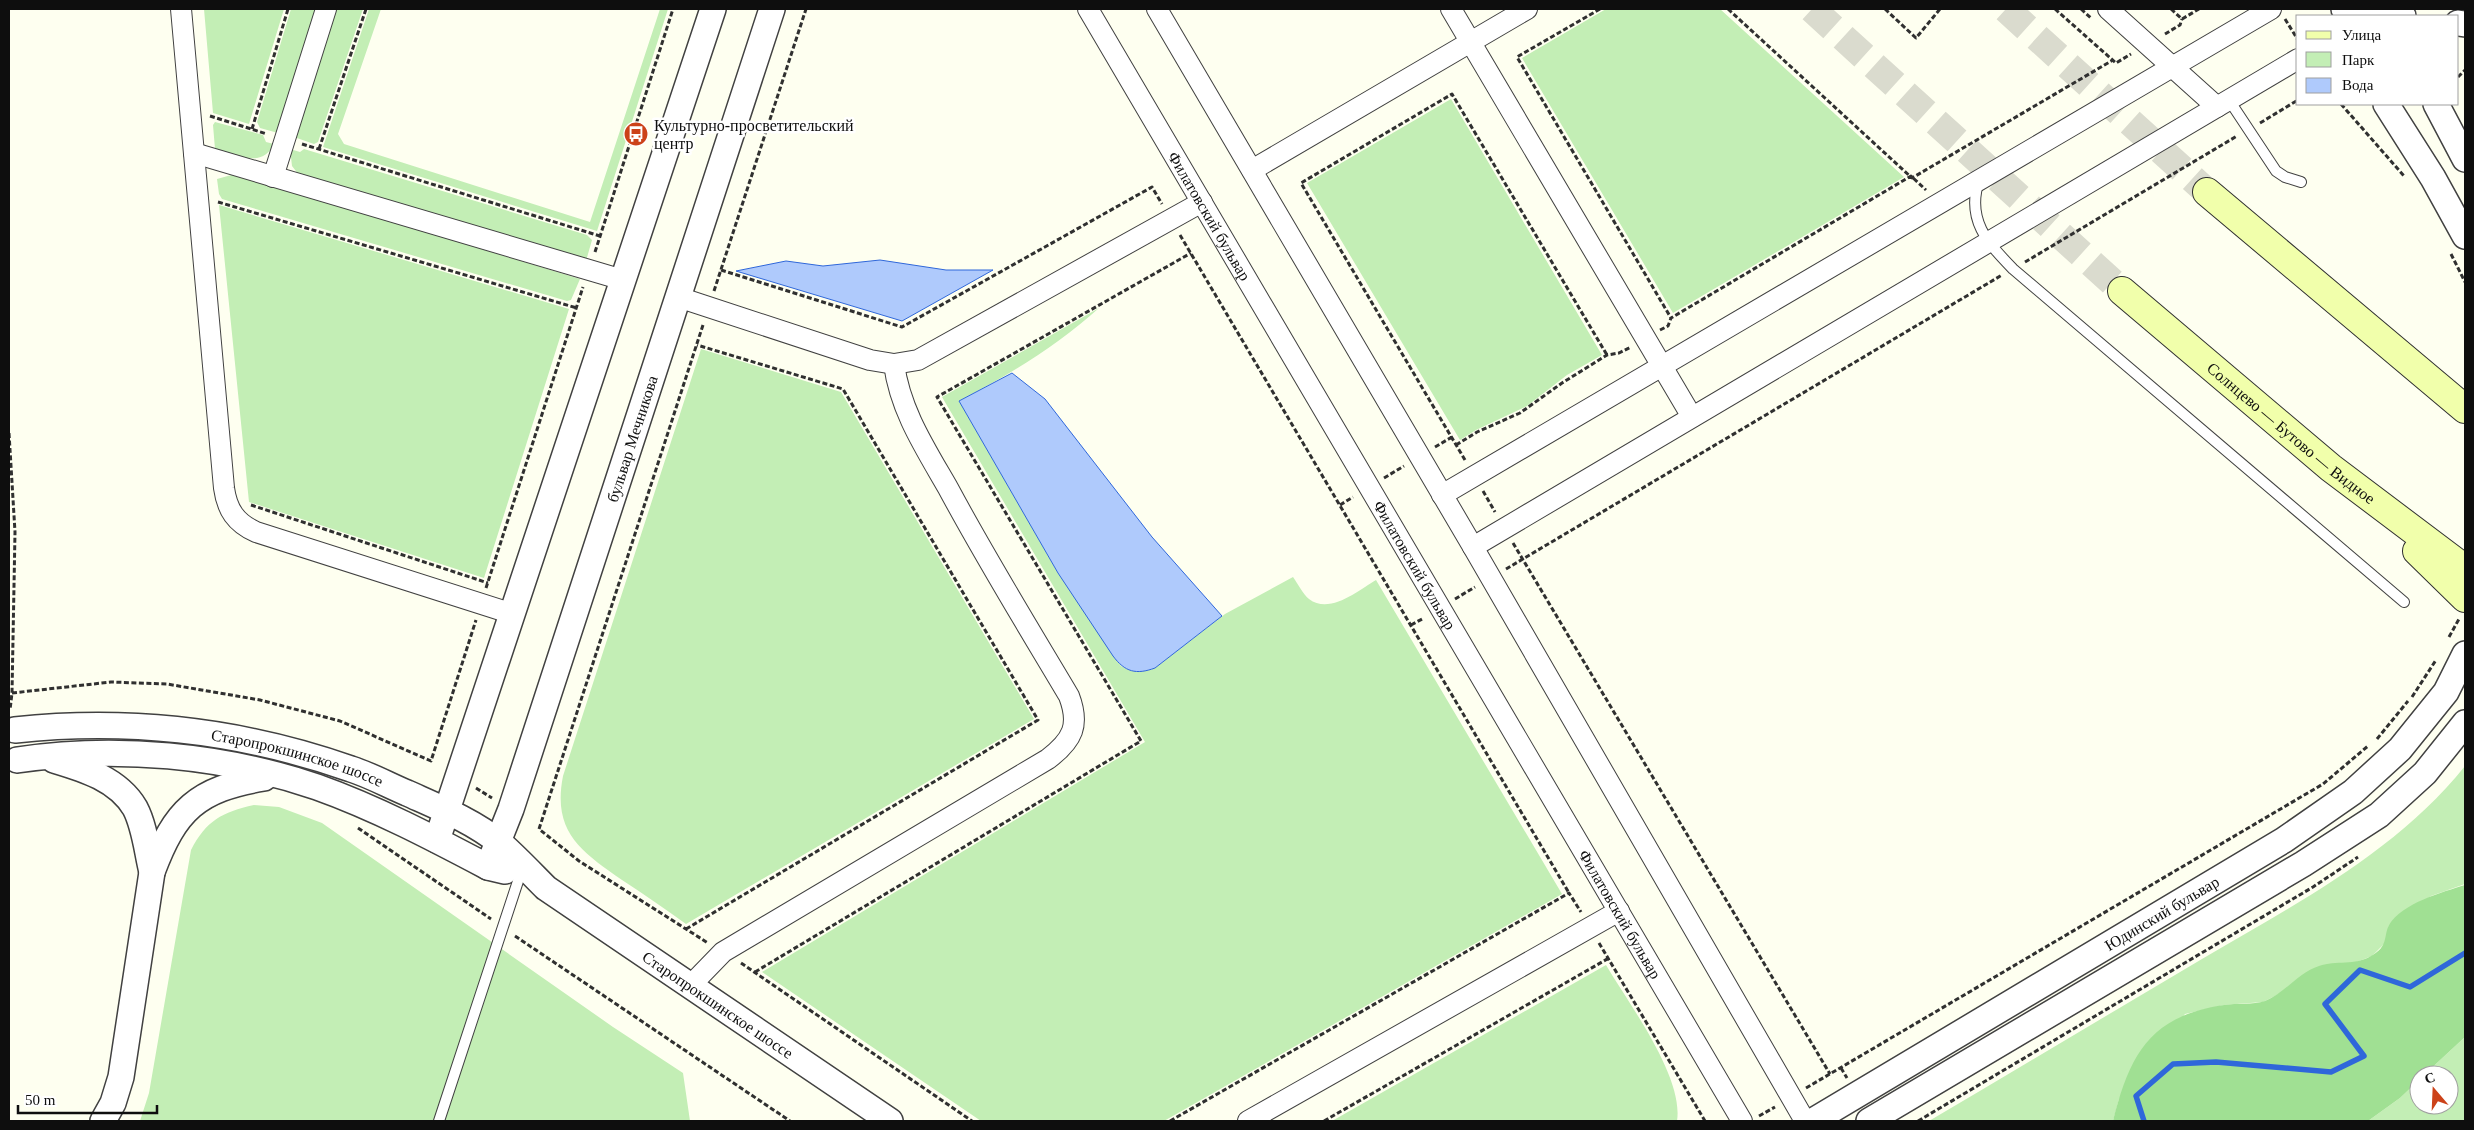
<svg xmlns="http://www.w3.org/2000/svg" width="2474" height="1130" viewBox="0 0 2474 1130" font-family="'Times New Roman',serif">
<rect width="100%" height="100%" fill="#fefff0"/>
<path fill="#c3eeb5" d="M204,9h80l-35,115 -36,-11z
M291,9h27l-40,124 -18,-5 -3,-6z
M336,9h27l-45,133 -4,2 -20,-7z
M369,9h12l-43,125 6,10 246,78 70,-213h8l-71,222 -274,-84z
M1606,9h114l184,168 -231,136 -151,-255z
M1451,99l151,256 -35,20 -40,31 -51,24 -16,10 -153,-257z
M215,122l48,13 3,7 8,2c-12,25 -38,11 -59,5l-2,-24z
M290,149l10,3 4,-3 283,86 5,5 -6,21 -287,-86 -7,-9z
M235,174l345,105 -9,21 -4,1 -345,-102 -3,-5 -2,-15z
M219,205l350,104 -85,269 -235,-76z
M1099,308c-42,38 -90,67 -140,93l99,172 63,93c13,7 20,7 34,2l70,-54 68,-37c5,7 10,17 16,22 21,16 50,-9 67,-19l186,314 -398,227h-183l-219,-149 383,-230 -203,-345z
M701,349l140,43 193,327 -348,205c-21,-15 -42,-30 -64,-44 -41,-29 -70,-48 -59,-104z
M2465,766v118l-34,12 -42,29 -3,17 -14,14 -18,7 -31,2 -42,28 -18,9 -39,3 -39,9 -66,85 -6,22h-184c91,-54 182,-108 273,-162 94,-55 194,-107 263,-193z
M254,805l25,2 43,16 291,204 70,46 7,48h-550l9,-28 42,-243c15,-29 31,-38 63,-45z
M1606,965c23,39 78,112 71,156h-345z
M2465,1037v84h-97l32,-23 19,-18v25h30v-30h-25z"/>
<path fill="#a0e093" d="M2465,885v152l-41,38h-5v5l-19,18 -32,23h-255c17,-67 37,-105 111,-116 13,-2 29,0 41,-4 20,-8 34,-29 54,-35 17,-6 36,0 52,-10 18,-10 12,-19 18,-31 13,-22 54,-33 76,-40z"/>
<path fill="#afcafc" stroke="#2f67da" d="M880,260l66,10h47l-91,51 -166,-50 50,-10 37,5z
M1012,373l33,26 107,138 70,79 -67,52c-19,7 -30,4 -42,-12l-55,-83 -99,-172z"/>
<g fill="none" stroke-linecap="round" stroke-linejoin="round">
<path stroke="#2f67da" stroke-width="5.5" d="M2144,1121l-8,-25 37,-32 43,-2 115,10 33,-16 -39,-52 35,-34 50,17 55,-34"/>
<path stroke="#dadbce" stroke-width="28" stroke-dasharray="28 14" stroke-linecap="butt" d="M1812,9l310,282
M2006,9l201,183"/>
<defs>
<path id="service" d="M2229,100l47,71 9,6 16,5
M1979,180c-13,40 8,62 34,89l391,333
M439,1121l81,-246"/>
<g id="minor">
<path d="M181,9l43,479c3,22 12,35 32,44l257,82"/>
<path id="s1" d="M1088,9l654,1112"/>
<path d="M1157,9l316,538 332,574"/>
<path d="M1451,9l241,408"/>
<path d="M2108,9l109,98"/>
<path d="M194,153l429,127"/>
<path d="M1252,170l275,-161"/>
<path d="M273,177l53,-168"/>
<path d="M678,297l192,63 24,4 24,-4 284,-158"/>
<path d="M1442,495l829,-486"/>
<path d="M1473,547l825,-488"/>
<path d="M690,986l33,-34 325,-193c25,-19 32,-34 21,-63 -41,-69 -83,-137 -121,-208 -23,-40 -48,-78 -54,-124"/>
<path d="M1248,1121l371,-210"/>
</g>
<g id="tertiary">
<path d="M2344,9l59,7"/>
<path d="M2458,23l7,1"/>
<path d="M2386,104l47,74 32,58"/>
<path d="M2436,104l29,55"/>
<path id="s2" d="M15,730c114,-12 228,1 336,39 19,6 37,16 56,24 31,14 66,28 93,50 16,14 31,30 46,45l344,233"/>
<path d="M17,760c98,-15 206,-5 300,27 59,21 116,51 171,80l17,4"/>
<path d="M54,760c30,9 64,19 81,48 10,19 12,44 17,64"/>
<path d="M437,840l276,-831"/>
<path id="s3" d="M488,867l23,-58 261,-800"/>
<path d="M103,1121l10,-18 8,-26 31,-205c23,-62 45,-83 112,-94"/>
<path id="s4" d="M1813,1121l471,-281 69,-48 47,-43 46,-57 19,-38"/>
<path d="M1869,1121l434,-257 76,-49 46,-42 40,-50"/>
</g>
<g id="secondary">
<path d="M2207,192l258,217"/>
<path id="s5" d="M2122,291l209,177 134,101"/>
<path d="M2417,551l48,47"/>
</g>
</defs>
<use href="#service" stroke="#414141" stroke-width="12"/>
<use href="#minor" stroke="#414141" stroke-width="22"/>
<use href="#tertiary" stroke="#414141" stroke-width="28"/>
<use href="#secondary" stroke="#303030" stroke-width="30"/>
<path stroke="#303030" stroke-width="3" stroke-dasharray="5 2.5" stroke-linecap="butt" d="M1600,9l-83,48 154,261
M1728,9l184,169 201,-118
M1885,9l31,29 24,-29
M2055,9l61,54 15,-9
M2081,9l10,9
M2171,9l11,10 17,-10
M2285,19l13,21
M2165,34l15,-9 2,-6
M2458,77l7,-7
M2341,104l63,72
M210,116l57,18
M2260,123l38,-23
M252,129l36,-120
M302,144l298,92
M319,149l47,-140
M218,202l359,106
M1180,235l389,658
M595,252l78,-243
M2451,254l14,28
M2025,262l212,-126
M721,270l181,57 250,-140 10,17
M714,291l92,-282
M703,325l-164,504 40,32 129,82
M1660,330l8,-4 3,-8 240,-142 15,14
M9,433l6,99 -3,161 -2,17
M1456,445l21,-13 43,-19 42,-30 45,-28 12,-2 12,-6
M1435,447l17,-10
M1465,460l-164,-277 151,-89 155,261
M1384,478l20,-12
M1483,491l12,21
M251,505l237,78
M1340,505l13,-8
M1513,543l317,531
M1506,569l496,-294
M486,588l97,-301
M1455,599l20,-12
M1411,625l13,-7
M2449,637l10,-18
M12,693l99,-11 56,2 93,16 80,21 91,40 45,-141
M2412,697l24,-37
M2377,739l31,-38
M476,788l16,10
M358,828l133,91
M686,929l352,-209 -195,-331 -146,-44
M515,936l275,185
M1599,943l106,178
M741,963l231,158
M755,972l386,-231 -204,-344 254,-144
M1841,1068l6,10
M1806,1088l517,-304 45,-38
M1759,1116l16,-9
M1170,1121l399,-228 12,19
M1324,1121l285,-163
M1918,1121l395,-234 45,-30"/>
<use href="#service" stroke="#fff" stroke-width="10"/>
<use href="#minor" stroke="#fff" stroke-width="20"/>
<use href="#tertiary" stroke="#fff" stroke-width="25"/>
<use href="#secondary" stroke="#f1ffab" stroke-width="28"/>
</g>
<defs>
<symbol id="bus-disc" viewBox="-11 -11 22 22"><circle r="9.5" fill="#cc4219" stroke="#fff"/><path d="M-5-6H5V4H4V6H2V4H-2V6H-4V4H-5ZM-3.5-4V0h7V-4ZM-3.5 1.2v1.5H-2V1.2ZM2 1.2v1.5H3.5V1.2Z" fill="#fff"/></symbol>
</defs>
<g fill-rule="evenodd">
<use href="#bus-disc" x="622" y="120" width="28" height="28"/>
</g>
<g text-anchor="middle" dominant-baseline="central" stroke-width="5" stroke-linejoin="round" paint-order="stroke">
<g font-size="16" fill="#0e0e0e" stroke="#fff" text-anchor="start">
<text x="654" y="125">Культурно-просветительский<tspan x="654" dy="18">центр</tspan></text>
</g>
<g font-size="16" fill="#0e0e0e" stroke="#fff">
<text stroke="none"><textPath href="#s1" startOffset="240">Филатовский бульвар</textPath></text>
<text stroke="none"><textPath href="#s5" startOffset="221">Солнцево — Бутово — Видное</textPath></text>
<text stroke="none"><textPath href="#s3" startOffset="452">бульвар Мечникова</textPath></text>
<text stroke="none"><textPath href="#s1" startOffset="645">Филатовский бульвар</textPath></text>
<text stroke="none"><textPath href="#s2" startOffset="286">Старопрокшинское шоссе</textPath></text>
<text stroke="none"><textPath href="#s4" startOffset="406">Юдинский бульвар</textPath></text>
<text stroke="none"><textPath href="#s1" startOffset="1050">Филатовский бульвар</textPath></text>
<text stroke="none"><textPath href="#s2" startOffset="780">Старопрокшинское шоссе</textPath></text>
</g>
</g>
<rect width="2474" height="1130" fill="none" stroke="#0e0e0e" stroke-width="20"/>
<rect x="2296" y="15" width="162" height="90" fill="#ffffff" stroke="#9f9f9f"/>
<rect x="2306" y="31" width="25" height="8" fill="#f1ffab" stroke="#9f9f9f"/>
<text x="2342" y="40" font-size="15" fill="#0e0e0e">Улица</text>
<rect x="2306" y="52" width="25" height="15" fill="#c3eeb5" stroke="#9f9f9f"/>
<text x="2342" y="65" font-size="15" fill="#0e0e0e">Парк</text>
<rect x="2306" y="78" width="25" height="15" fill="#afcafc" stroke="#9f9f9f"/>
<text x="2342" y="90" font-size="15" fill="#0e0e0e">Вода</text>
<g transform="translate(2434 1090) rotate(341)"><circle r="24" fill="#ffffff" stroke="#9f9f9f"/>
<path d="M0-4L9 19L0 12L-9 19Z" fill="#cc4219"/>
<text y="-8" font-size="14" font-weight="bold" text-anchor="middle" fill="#0e0e0e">С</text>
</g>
<path d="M18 1105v8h139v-8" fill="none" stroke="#0e0e0e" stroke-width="2.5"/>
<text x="25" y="1105" font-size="15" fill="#0e0e0e" stroke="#ffffff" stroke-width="4" paint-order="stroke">50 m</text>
</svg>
